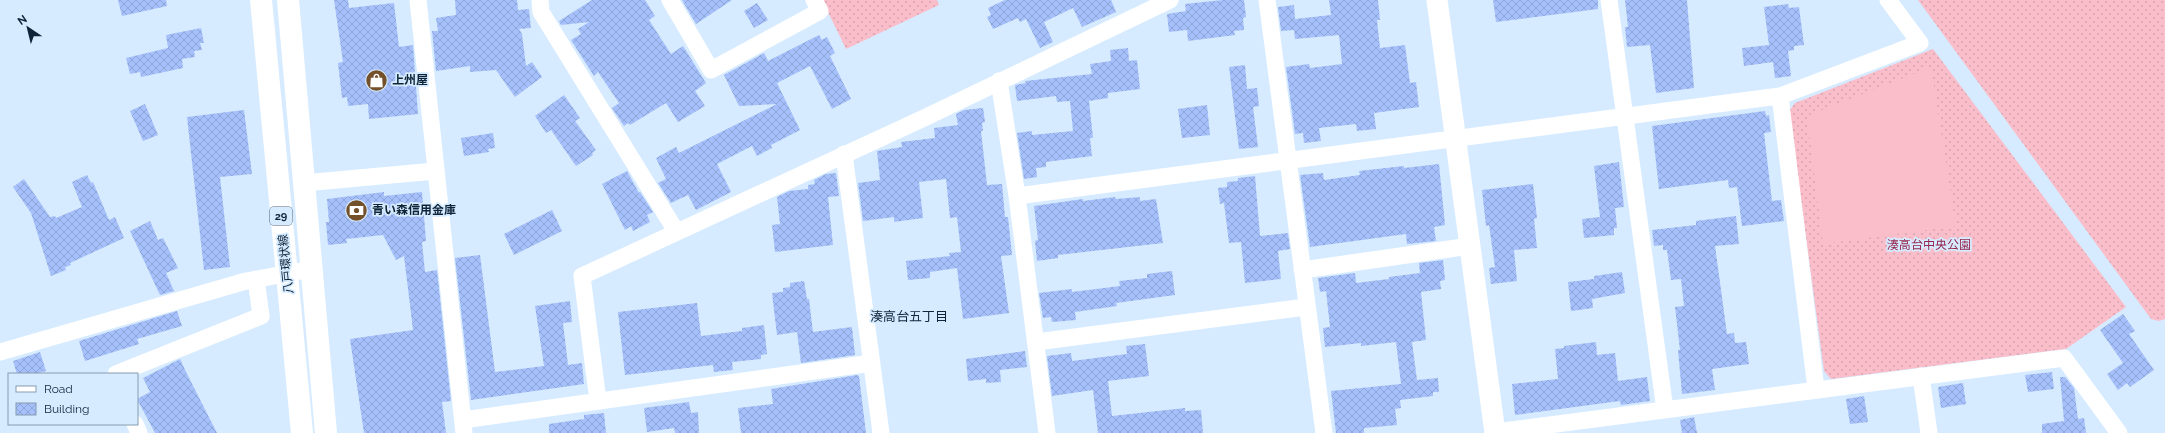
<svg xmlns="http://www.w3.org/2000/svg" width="2165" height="433" viewBox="0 0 2165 433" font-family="Raleway,'Noto Sans JP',sans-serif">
<defs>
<pattern id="grass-dots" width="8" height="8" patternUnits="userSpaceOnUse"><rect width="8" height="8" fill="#fabeca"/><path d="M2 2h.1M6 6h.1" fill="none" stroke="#d5a3ae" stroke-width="1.8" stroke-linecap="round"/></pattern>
<pattern id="building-cross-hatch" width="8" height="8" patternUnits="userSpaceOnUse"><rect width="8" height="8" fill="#a6c0fb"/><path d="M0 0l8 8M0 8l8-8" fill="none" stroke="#8ea5d8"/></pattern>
</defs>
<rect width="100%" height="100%" fill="#d6ebff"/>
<path fill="url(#grass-dots)" d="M822,0h115l2,5 -93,44z
M1918,0h247v319l-6,2 -8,-2z
M1933,49l193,258 -60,42 -235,30 -7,-8 -35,-260 6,-8z"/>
<path fill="#fabeca" d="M1931,67l25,159 -133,18 -16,-128z"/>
<path fill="url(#building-cross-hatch)" d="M118,0h48l1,6 -45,10z
M334,0h14l1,8 45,-5 5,44 14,-2 5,69 -49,5 -1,-15 -20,2 -1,-9 -5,1 -4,-35 5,-1z
M455,0h62l1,10 11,-1 2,19 -12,1 3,5 4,32 6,-4 10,15 -27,20 -19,-27 -26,2v-6l-34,5 -4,-40h6l-2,-13 20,-3z
M592,0h53l10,16 -6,4 22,34 12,-8 23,37 -11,8 10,15 -27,16 -12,-19 -36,22 -2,-2 -4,3 -12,-18 7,-5 -21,-31 -4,4 -23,-36 10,-6 -3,-5 11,-7 -28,3 -2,-4z
M682,0h50l-36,24z
M1005,0h106l5,12 -34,15 -9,-19 -29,14 9,20 -13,6 -14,-29 -6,3 -2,-4 -25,11 -6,-12 4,-2 -3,-7z
M1223,0h21l2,17 -3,1 1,12 -10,1 1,4 -47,6 -1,-11 -18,2 -2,-18 19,-3 -1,-7z
M1329,0h49l2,20h-3l3,28 25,-3 5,38 6,-1 3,25 -45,6 2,16 -19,2 -1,-7 -37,4 2,13 -17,2 -1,-10 -8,1 -9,-67 23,-3 1,4 32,-4 -3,-29 -44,4 -1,-9 -13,1 -3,-24 16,-2 1,14 36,-4z
M1493,0h105v9l-102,13z
M1625,0h62l7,88 -38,5 -6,-48 -23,2 -2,-20h3z
M757,3l11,17 -14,8 -10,-17z
M1788,4l1,4 10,-1 5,38 -10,1v4l-6,1 3,25 -16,2 -2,-16 -29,4 -2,-18 27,-3 -5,-38z
M201,28l3,15h-4l2,7 -8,1 1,6 -13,2 1,9 -42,9 -1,-5 -10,2 -4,-16 42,-10 -2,-13z
M819,35l3,5 5,-3 8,16 -5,3 21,43 -19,10 -22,-43 -33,17 23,47 -29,15 1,3 -15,8 -5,-10 -35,18 14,28 -35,18 -8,-15 -17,8 -13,-20 8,-4 -10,-21 20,-11 3,6 98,-49 -38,2 -15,-31 40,-22 4,8z
M1128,48l1,13 8,-1 3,29 -32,4v5l-19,3 4,37h-3l2,18 -46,6v5l-10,1 1,9 -13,2 -7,-46 15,-2v4l41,-4 -3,-30 -13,1 -1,-6 -39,5 -2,-16 11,-2 -1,-2 67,-7 -2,-10 21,-3 -1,-11z
M1245,65l2,24 10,-1 2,18 -6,1 5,40 -19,2 -10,-82z
M564,95l16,23 -5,3 21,29 -4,3 1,2 -17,11 -25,-36 -5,3 -11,-17z
M145,104l13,31 -15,6 -13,-30z
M1207,105l3,30 -28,3 -4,-29z
M983,108l2,14 -3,1 1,8h-2l6,54 15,-1 3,33h3l4,38 -11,1 8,57 -46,6 -6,-51 -27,4v6l-22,2 -2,-19 44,-5 -1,-3 12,-1 -4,-35 -7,1 -4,-39 -27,3 4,36 -29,4v-5l-31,4 -5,-38 22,-3 -3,-29 25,-4 -1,-5 34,-4 -1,-10 24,-3 -2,-11 8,-4z
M244,110l8,64 -32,3 10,90 -26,3 -17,-153z
M1765,111l1,5 3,-1 2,17 -7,1 8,68 9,-1 3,21 -42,5 -5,-39 -8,1 -1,-8 -69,9 -7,-63z
M493,133l2,15 -7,1 1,3 -25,4 -3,-18z
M1619,162l5,45 -9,1 2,20h-3v7l-30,3 -2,-19 18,-2 -6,-51z
M1439,164l6,61 -11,2 2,14 -29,3 -1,-10 -96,13 -10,-72 23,-2 1,7 36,-5 -1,-4 45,-5v2z
M627,171l12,22 1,-1 13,20 -6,3 3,7 -17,9 -2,-5 -6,4 -23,-46z
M836,173l3,23 -11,1 5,48 -58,7 -3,-27 8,-1 -3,-27 12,-6 19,-2v-4l7,-1 -1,-4 12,-6z
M87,175l4,8 2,-1 16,38 6,-3 9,21 -54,25 1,2 -6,2 1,3 -15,6 -20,-63 -18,-26 11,-8 26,38 5,-1 1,2 26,-11 -10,-25z
M1255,176l5,60 28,-3 2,16 -12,2 3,28 -36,4 -4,-41 -12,1 -5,-40 -4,1 -2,-16 9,-1v-5l11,-1v-3z
M1533,184l4,34 -3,1 3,29 -23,2 3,31 -26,3 -2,-16 6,-1 -6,-42 -3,1 -4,-36z
M384,192v4l38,-4 4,49 -4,1 3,30 12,-2 14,131 -9,1 4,31h-82l-14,-94 63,-9 -9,-74 -8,4 -13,-25 -37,4 1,4 -19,2 -2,-23h3l-2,-23z
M1115,197l1,2 24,-2v4l16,-2 7,44 -105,12v3l-21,3 -2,-20 3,-1 -4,-34 49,-7v2z
M552,210l10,21 -48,24 -10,-21z
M1736,216l3,28 -24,2 12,88 7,-1 1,10 11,-1 3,22 -37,5 3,21 -33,4 -4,-44h2l-5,-43 9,-1 -3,-27 -10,1 -4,-30h-4v-5l-9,1 -2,-16 44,-5v-4z
M150,221l8,19 5,-2 15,30 -12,5 8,18 -14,4 -30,-64z
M480,255l15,117 49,-6 -9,-60 35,-5 2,21 -9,1 5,42 14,-2 2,21 -113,16 -16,-142z
M1443,260l2,20 -5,1 1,8 -20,3 5,48 -14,2 5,38 21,-2 1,14h-6v4l-33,4 1,8 -6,1 2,16 -33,3v5h-28l-5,-42 70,-7 -5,-42 -35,4v-3l-36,4 -2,-19 7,-1 -4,-36 -6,1 -2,-14 37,-5 1,10 33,-4v-2l31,-4 -1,-10z
M1172,271l3,24 -59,8 1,3 -42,6 1,8 -24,2 -1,-5 -8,1 -4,-25 33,-4v3l48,-6 -1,-5 28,-3v-4z
M1622,272l3,21 -33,6 1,9 -22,3 -3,-29 26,-3v-3z
M804,281l3,18h2l4,33 39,-5 3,28 -54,8 -4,-31 -20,3 -5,-42 11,-1v-4l7,-1v-4z
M697,303l4,33 41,-5v-3l22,-3 3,29 -6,1v4l-29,3 1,8 -19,2 -1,-7 -88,10 -7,-63z
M177,311l5,15 -45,13 2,5 -54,17 -6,-20z
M2123,314l12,17 -6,3 25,36 -24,17 -3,-4 -9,7 -11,-16 16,-11 -23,-33z
M1596,342l1,13 18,-2 3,28 29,-4 3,24 -29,4 -1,-4 -105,14 -3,-31 46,-5 -3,-30 9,-1v-2z
M1145,344l4,32 -41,5 4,35 73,-8v3l16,-1 2,23h-105l-5,-43 -41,6 -5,-40 24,-3 1,8 55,-7 -1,-8z
M1025,351l2,16 -27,3 1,12 -15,1v-4l-18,2 -2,-22z
M40,352l6,19 -11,3h-18l-4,-13z
M180,359l7,15 30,59h-62l-18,-34 13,-7 -7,-14z
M2052,372l2,17 -26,3 -3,-17z
M857,375l2,1 7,57h-125l-3,-25 35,-4 -2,-15z
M2060,377h5l9,11 4,31 6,-1 2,15h-44v-9l22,-3z
M1963,383l3,21 -25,4 -3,-21z
M1864,396l4,26 -18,2 -4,-25z
M689,402l2,11 7,-1 1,21h-24l-1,-5 -27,4 -3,-24z
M604,413l2,20h-57v-9l35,-5v-4z
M1694,417l3,16h-15l-2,-13z"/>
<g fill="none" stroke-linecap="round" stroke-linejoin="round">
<path stroke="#fff" stroke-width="17" d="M418,0l46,433
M540,0l1,12 135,219
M670,0l41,70 109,-59 -6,-11
M1267,0l57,433
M1609,0l56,410
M999,81l18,115 30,237
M1780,96l36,293
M844,154l37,279
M304,183l131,-12
M1017,196l763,-100 140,-53 -32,-43
M1302,270l168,-24
M1036,342l270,-35
M0,352l246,-71 66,-12
M116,374l145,-58 -5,-37
M1921,376l8,57
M598,401l-16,-125 340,-157 248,-119
M463,420l409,-57
M135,424l4,9
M1495,432l569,-74 55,75"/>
<path stroke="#fff" stroke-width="21" d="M1437,0l58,433"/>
<path stroke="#fff" stroke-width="22" d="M261,0l41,433
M288,0l38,433"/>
</g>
<defs>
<symbol id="shop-disc" viewBox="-11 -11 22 22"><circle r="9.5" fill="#75512b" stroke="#d6ebff"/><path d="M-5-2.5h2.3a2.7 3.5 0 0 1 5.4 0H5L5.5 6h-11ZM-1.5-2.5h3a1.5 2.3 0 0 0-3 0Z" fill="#fff"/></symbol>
<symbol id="bank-disc" viewBox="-11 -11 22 22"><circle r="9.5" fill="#75512b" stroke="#d6ebff"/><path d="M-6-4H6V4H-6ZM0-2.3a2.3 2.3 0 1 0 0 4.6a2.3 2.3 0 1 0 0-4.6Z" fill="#fff"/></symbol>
</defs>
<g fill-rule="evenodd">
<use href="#shop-disc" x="364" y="68" width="25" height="25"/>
<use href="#bank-disc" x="344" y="198" width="25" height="25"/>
</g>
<g text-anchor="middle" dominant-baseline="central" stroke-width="3.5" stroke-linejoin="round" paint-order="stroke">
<rect fill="#d6ebff" stroke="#4b6073" stroke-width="1" x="270" y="207" width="22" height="18" rx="3"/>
<g font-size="11" font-weight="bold" fill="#0f2537">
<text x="281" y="216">29</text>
</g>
<g font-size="12" font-weight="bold" fill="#0f2537" stroke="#d6ebff" text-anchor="start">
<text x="392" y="80">上州屋</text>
<text x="372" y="210">青い森信用金庫</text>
</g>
<g font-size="12" fill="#94274b" stroke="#d6ebff">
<text x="1929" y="245">湊高台中央公園</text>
</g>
<g font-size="12" fill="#0f2537" stroke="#d6ebff">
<text transform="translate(286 264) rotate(-96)">八戸環状線</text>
</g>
<g font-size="13" fill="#0f2537" stroke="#d6ebff">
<text x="909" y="316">湊高台五丁目</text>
</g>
</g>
<rect x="8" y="373" width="130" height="52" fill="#d6ebff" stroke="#869caf"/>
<rect x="16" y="386" width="20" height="6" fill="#ffffff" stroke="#869caf"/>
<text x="44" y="393" font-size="12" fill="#0f2537">Road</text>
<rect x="16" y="403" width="20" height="12" fill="url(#building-cross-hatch)" stroke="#869caf"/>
<text x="44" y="413" font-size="12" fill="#0f2537">Building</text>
<g transform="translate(28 28) rotate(325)" stroke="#d6ebff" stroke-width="3" paint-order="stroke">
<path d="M0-3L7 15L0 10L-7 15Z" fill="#0f2537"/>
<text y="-6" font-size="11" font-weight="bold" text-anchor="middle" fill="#0f2537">N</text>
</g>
</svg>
